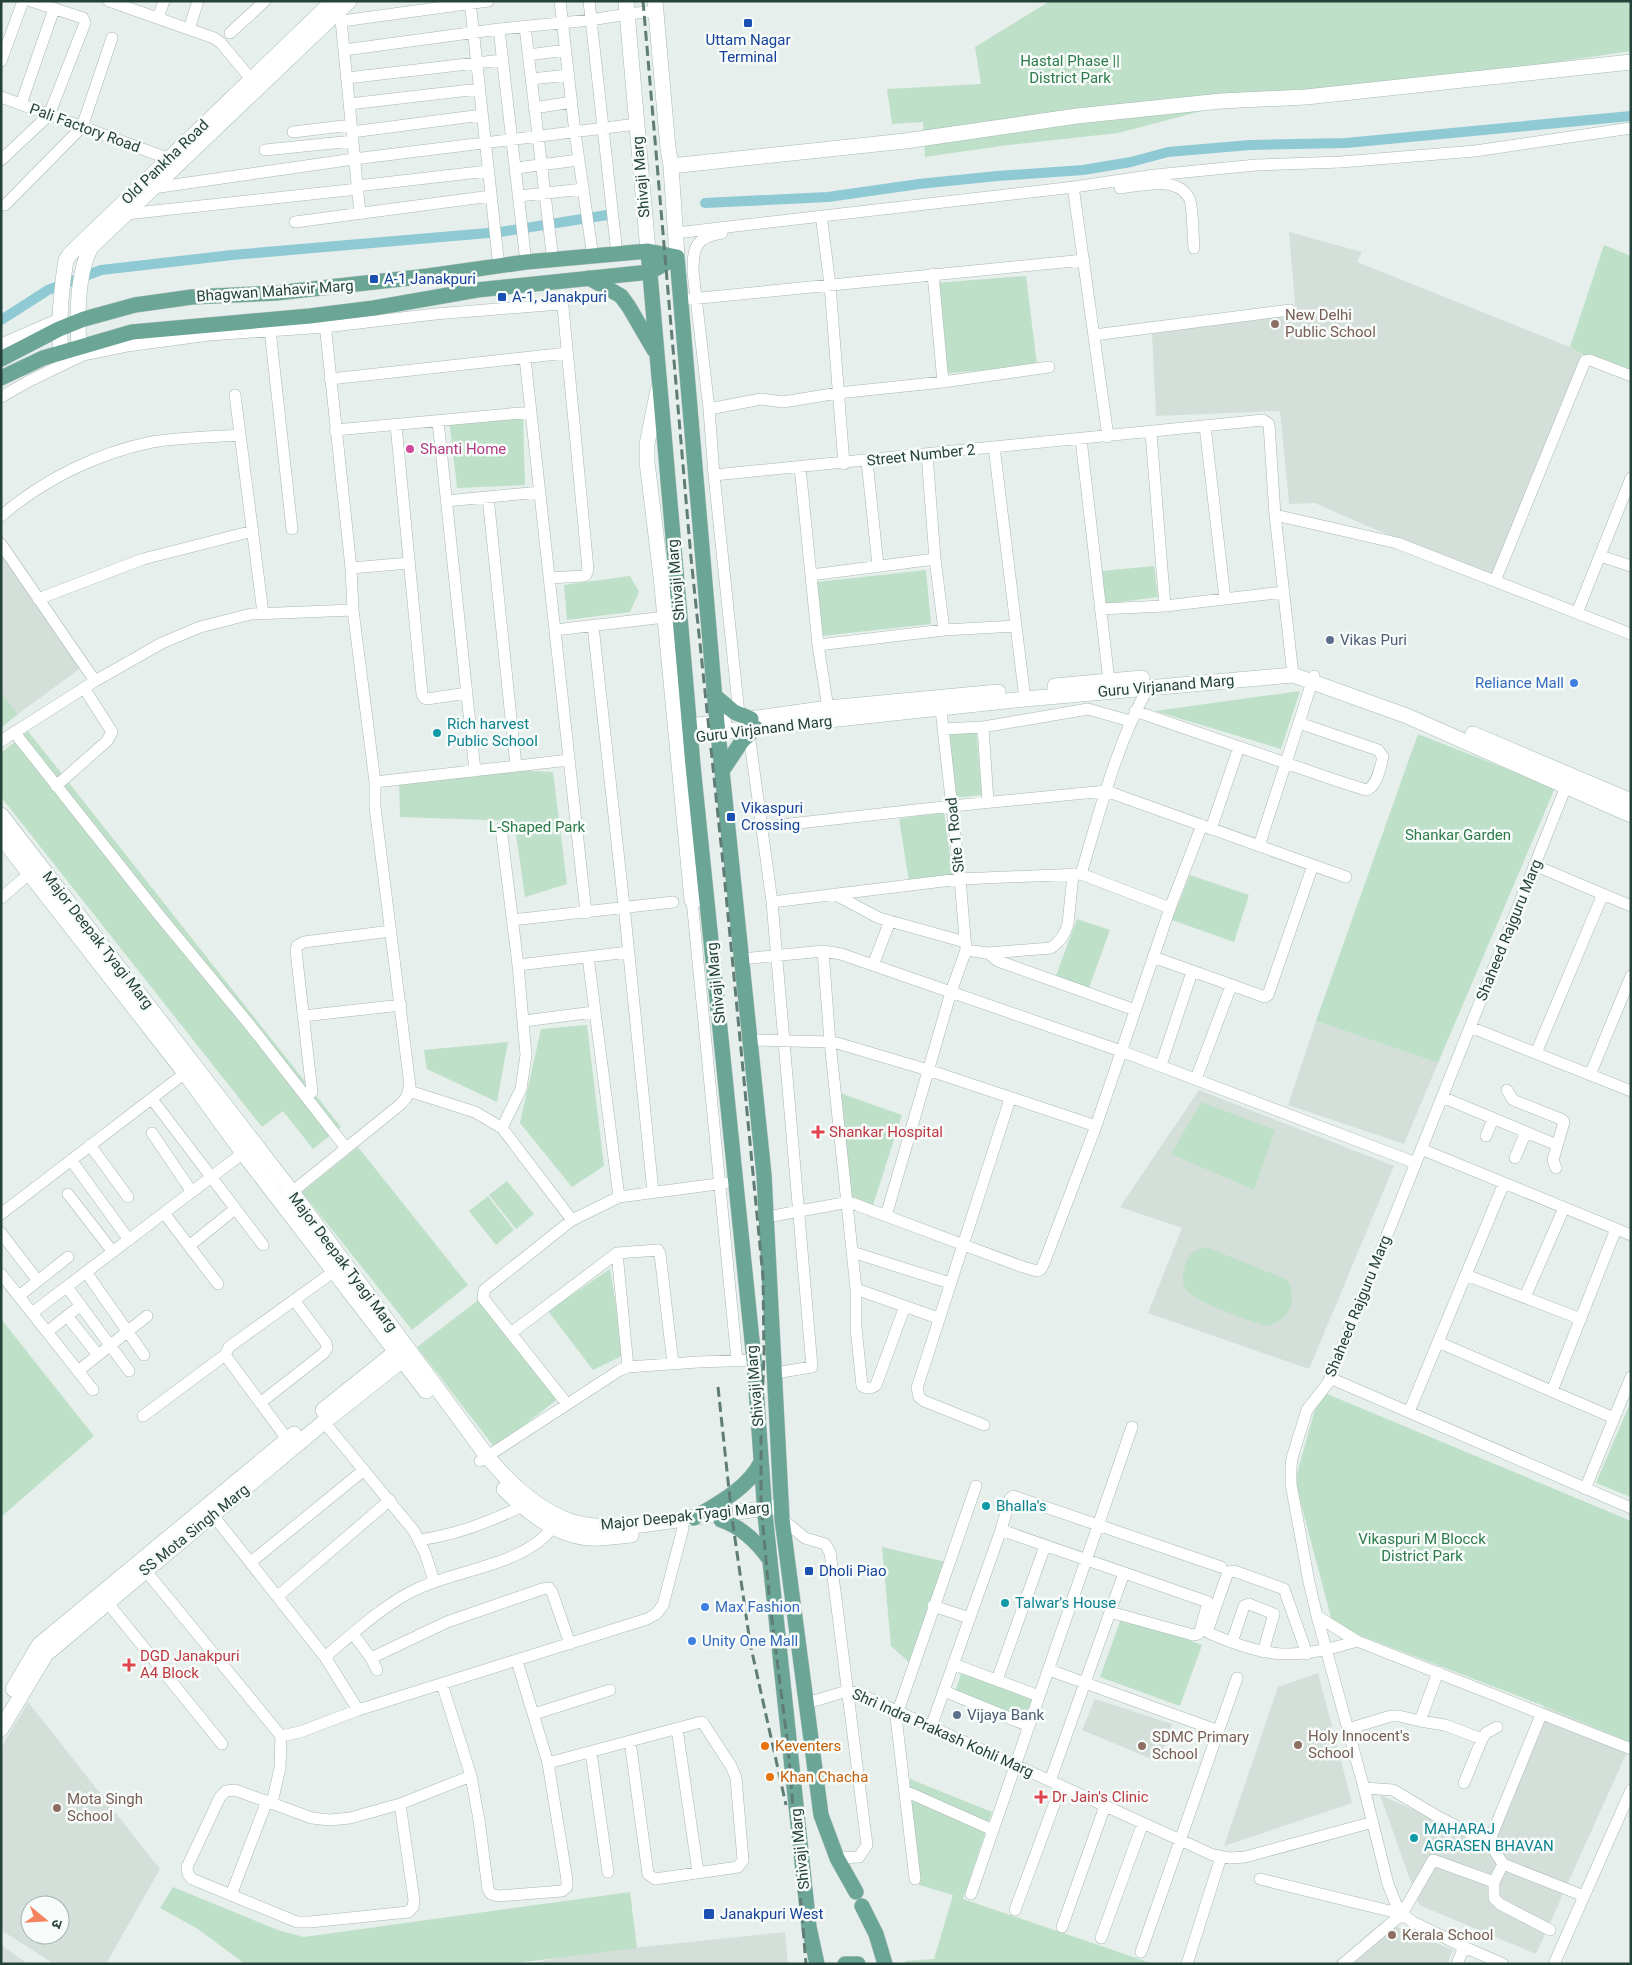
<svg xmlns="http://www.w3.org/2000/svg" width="1632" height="1965" viewBox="0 0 1632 1965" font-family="Roboto,'Noto Sans Devanagari',sans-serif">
<rect width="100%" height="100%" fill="#e6efeb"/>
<path fill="#d4dfda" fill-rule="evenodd" d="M1289,232l73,20 -5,10 213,85 12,7 -88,221 -120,-46 -59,-26 -26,1 -9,-93 -124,5 -4,-83 144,-18z
M1,534l88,128 -71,52 -17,-22z
M1316,1021l122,42 -34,81 -116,-39z
M1199,1090l195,76 -85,203 -161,-56 34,-85 -62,-21z
M1318,1673l34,130 -128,43 54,-159z
M1095,1699l77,25 -13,38 -77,-32z
M28,1702l132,167 -54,95h-52l-53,-34v-182zM30,1905h30v30h-30z
M1544,1706l87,37 -95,211 -117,-49 -39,-110 108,47z
M1383,1921l70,29 -6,14h-114z
M785,1932l3,32h-259l46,-10z
M1,1945l27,19h-27z"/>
<path fill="#bfe0c8" d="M1050,1h581v50l-171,25 -190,17 -152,40 -117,13 -76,11 -2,-35 -31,2 -5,-35 94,-5 -6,-37z
M1604,245l27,11v118l-49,-20 -12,-7z
M1026,276l11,89 -96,9 -6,-91z
M523,413l2,72 -68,3 -8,-70z
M1154,566l4,31 -53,7 -3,-33z
M926,570l5,54 -109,12 -5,-54z
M630,576l9,16 -9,20 -63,8 -3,-35z
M1300,691l-19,58 -126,-38z
M1,692l17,22 -17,14z
M976,728l6,67 -26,3 -7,-67z
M28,731l313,396 -28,22 -30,-38 -21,16 -261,-330v-44z
M1418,734l137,54 -117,275 -122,-42z
M514,770l39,2 14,112 -42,13 -11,-76 -114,-4 -1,-36z
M944,812l9,65 -44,4 -10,-62z
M1190,875l59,20 -15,47 -62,-22z
M1077,919l33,11 -23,63 -33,-12z
M587,1025l17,141 -32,21 -52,-64 21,-94z
M508,1042l-11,60 -70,-33 -3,-19z
M837,1092l65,23 -29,90 -27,-11z
M1201,1102l74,28 -21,60 -83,-36z
M358,1147l110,138 -56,45 -110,-138z
M507,1181l27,33 -18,15 -27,-34z
M488,1196l26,34 -18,15 -27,-34z
M1206,1247l82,33c10,22 1,42 -23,46 -18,-7 -71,-23 -80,-38 -4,-7 -2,-15 0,-22 3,-13 9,-16 21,-19z
M610,1269l14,86 -31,15 -45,-59z
M481,1298l78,100 -64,50 -78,-101z
M1,1319l93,117 -93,81z
M1320,1391l311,130v222l-87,-37 -211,-81 -38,-144z
M1631,1401v96l-35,-14z
M882,1547l68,16 -39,101 -20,-18z
M1122,1616l80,29 -22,61 -80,-29z
M962,1671l71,25 -9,25 -69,-29z
M910,1779l82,33 -29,87 191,65h-249v-3l29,-2 19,-64 -34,-10 -5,-40z
M173,1887l105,43 26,7 326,-45 7,56 -129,16h-263l-47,-35 -38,-21z"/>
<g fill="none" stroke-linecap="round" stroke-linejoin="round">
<path stroke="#8ec9d4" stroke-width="10" d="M705,203l123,-6 91,-13 78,-8 86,-6 48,-8 37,-10 82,-7 96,-2 285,-27
M1,320l47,-30 53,-20 131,-15 268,-23 107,-17"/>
<defs>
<path id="street" d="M109,1l105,37 7,5 30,36
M470,1l29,266
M560,1l15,132 18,124
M589,1l28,253
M340,10l20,204
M158,18l6,-17
M342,21l146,-20
M525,27l28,234
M189,29l9,-28
M499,29l27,233
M230,33l35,-32
M344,50l155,-21 92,-9 36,-6 29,-3
M528,55l38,-5
M1,61l22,-60
M347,78l155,-18
M531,79l38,-4
M1,97l174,64
M21,104l33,-95
M349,104l130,-15
M534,108l38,-6
M293,132l58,-7
M352,132l130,-17
M265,150l88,-9
M1,160l48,-45 36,-92 -2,-5 -52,-17
M516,168l63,-8
M357,186l131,-15
M153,188l201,-29 283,-35
M1120,188c20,-2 57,-13 69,10 4,6 4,40 5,50
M1074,193l34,244
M519,196l64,-7
M5,205l77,-78 30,-89
M126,214l232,-25
M295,222l196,-26
M822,222l8,63 14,179
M676,233l398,-46 81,-12 101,-10 85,-3 134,-11 156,-23
M933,274l10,108
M680,300l404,-40
M270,330l22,199
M1094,335l196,-25
M1,344l58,-25
M525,358l61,555
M330,379l237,-26
M235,395l28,218
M1,397l28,-16 54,-26 44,-9 82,-11 116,-8 110,-13 125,-10 3,3 25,262 -2,6 -3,1 -33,2
M709,409l52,-10 22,3 55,-9 105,-11 106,-15
M438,421l37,350
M396,425l26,269 2,4 3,1 40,-6
M1205,426l20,173
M335,430l196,-18
M1151,433l14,173
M1081,439l28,242
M994,447l31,252
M927,454l8,105 9,71
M867,461l11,105
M800,467l18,178 10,63
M714,475l-5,-66 -16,-137c0,-24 2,-35 29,-39
M488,497l28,269
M446,501l94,-9
M1275,515l122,28 234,91
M1,516c42,-36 96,-63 151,-74 29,-5 59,-5 88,-7
M1,544l94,137
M1600,556l31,10
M351,568l58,-5
M811,575l124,-16
M1495,581l90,-220 5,-1 41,16
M38,599l105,-40 110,-28
M1100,609l65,-3 119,-14
M1577,613l54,-135
M593,626l32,289 28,277
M555,630l110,-13
M818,645l126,-15 72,-4
M1135,711l200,69 31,10c11,-3 14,-22 17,-33l-5,-7 -79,-27
M739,714l-25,-239 549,-55 6,4 6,91 18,160
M983,727l5,75
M943,729l40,-2 105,-18 42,12
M14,732l145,183 90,109 97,124
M749,734l23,168 40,465 -37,6
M1,741l94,-60 67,-38 38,-16 51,-13 102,-4
M375,782l194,-22
M56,786l51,-45 5,-9 -28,-44
M762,827l190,-21 154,-15 240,86
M501,828l17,137 8,90 -5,34 -19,39
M1211,829l28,-82
M1259,846l55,-170
M1534,865l97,41
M1081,874c19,-63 35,-129 67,-186
M834,894l45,24 86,24
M1,898l35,-30
M692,900l45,461
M772,902l188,-23 121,-5 89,34
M512,920l161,-18
M966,950l22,3 63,-5c9,-6 14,-13 17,-24l5,-50
M823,951l7,91 26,247v39l6,58c5,3 9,3 14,-1l29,-79
M988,953l10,8 137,49
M588,957l31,240
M1153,957l112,40 3,-2 45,-130
M742,959l81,-8 18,3 280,97 295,112
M518,965l111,-13
M873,965l17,-44
M303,1016l98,-11
M524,1021l70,-9
M1470,1027l161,64
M750,1040l80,2 7,1 91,27 168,56 74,-218 32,-83
M1536,1053l67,-159
M1161,1065l31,-93
M1590,1075l41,-99
M1196,1079l35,-93
M1507,1090l6,10 48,19 3,3 -11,38 3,8
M409,1091l66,21 27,16 70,92
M312,1092l-16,-141 1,-5 7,-4 87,-11
M1442,1097l115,48
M152,1099l111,146
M152,1133l40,59
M1486,1136l7,-17
M90,1145l38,52
M1421,1149l210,86
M1515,1158l11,-26
M71,1160l58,80
M68,1194l45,58
M287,1196l114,-92 5,-6 4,-12 -35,-279v-25l-22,-172 -2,-42 -27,-254
M164,1213l54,71
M1,1214l184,-141
M886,1216l65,-224 15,-42 -6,-71 -20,-178
M767,1217l82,-15 171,64 17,5 4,-2 3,-6 52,-137
M1,1233l37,48
M189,1246l46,-37
M852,1252l98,31
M617,1253l11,114
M86,1272l58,83
M1,1274l92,116
M1466,1275l115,44
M67,1287l62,84
M856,1289l82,29
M19,1296l49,-39
M1525,1297l39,-89
M32,1313l211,-160
M67,1316l31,39
M47,1332l34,-27
M511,1333l106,-80 41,-3 2,4 13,110
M1438,1342l176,76
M225,1355l62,84
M78,1371l69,-55
M1330,1378l301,130
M1552,1391l64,-162
M260,1403l64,-50 3,-5 -1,-5 -32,-43
M567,1404l-84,-106 1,-8 88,-70 47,-23 106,-14
M1409,1412l95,-229
M143,1416l82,-61 4,-8 104,-75
M324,1422l90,109 11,22 9,28
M984,1425l-60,-24 -5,-4 -2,-9 93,-289
M480,1461l140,-91 8,-3 70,-5 56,-2
M1585,1489l46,-112
M208,1509l117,148 33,53
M782,1519l23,19 20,6 5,8 37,293 -8,12 -22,1
M1001,1530l207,72 -8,30 -2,2 -5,1 -83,-23
M419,1540c36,-5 71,-18 103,-34
M251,1562l113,-92
M145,1570l136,166 -1,32 -8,35
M278,1596l112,-96
M107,1602l115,142
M933,1606l37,12
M1317,1616l40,25 274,108
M353,1634l18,24 6,12
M1232,1642l12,-36 5,-2 25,10 -11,38
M1307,1654l-23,-65 -50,-18 -6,1 -20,57 1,4c59,26 87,27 148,8
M325,1657c25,-21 62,-55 92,-68 42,-20 108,-24 136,-62
M371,1658l76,-36 95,-33 7,-1 3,4 18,52
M953,1664l86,32
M1049,1670l170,61
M997,1680l48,-134
M442,1684l29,92 8,44 9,69 3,5 7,2 64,-5 5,-4v-7l-19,-117 -31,-102
M944,1691l85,35
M807,1703l40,-12 10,2 356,162 17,3 15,-1 128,-35
M534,1714l76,-24
M1420,1721l25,4 37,14 -18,44
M931,1727l70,-197 9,-31 3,-3 208,71
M677,1729l21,143
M1348,1729l43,-13h8l21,5 18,-49
M281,1736l19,-4 58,-22 289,-91 9,-5 7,-9 20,-77
M1482,1739l4,-6 11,-6
M591,1752l17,120
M548,1763l153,-41 2,1 28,43 5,12 7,82 -5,7 -83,12 -7,-5 -18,-133
M1050,1781l74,-208
M1364,1788l29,2 47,28 49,24 14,22 81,32
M905,1791l88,39
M400,1804l14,96 -1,7 -5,5 -98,10h-13l-105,-43 -4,-5 -1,-7 33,-70 6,-6 9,-1 77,28 18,2 20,-2 50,-14 71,-28
M1489,1842l52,-127
M915,1879l-19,-162 80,-231
M1260,1879l142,35
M1494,1882v16l6,6 50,26
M971,1894l161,-467
M231,1895l36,-94
M1015,1910l46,-124
M1062,1927l43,-121
M1101,1938l42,-115
M1141,1952l96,-274
M1187,1964l34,-107
M1343,1964l59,-50 31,-54 61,22 9,-18
M1457,1964l7,-17
M1503,1964l-39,-17 -51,-25 -11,-8 -6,-10 -8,-20 -24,-96 -47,-172 -8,-34 -18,-98v-17l1,-9 15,-48 21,-27 241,-604
M1554,1964l77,-174"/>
<path id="secondary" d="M626,1l22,250
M655,1l13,147 3,18 6,91
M671,166l234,-25 172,-25 144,-15 85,-4 325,-35
M79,346c-2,-30 -2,-72 12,-99l258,-246
M61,352c-3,-31 0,-61 5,-92l4,-6 263,-253
M658,390l-11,54v18l14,114 31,324 14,-2
M1055,686l87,-8
M750,719l78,-11 170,-16
M689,726l35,-4
M1473,734l158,67
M677,741l41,-9 307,-33 268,-24 114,41 224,99
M1,815l291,377 195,264c22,27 49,53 83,65 39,13 92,1 132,-5 27,-3 53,-6 80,-10
M1,837l184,236 58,80 183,238
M323,1410l80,-64
M504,1489c22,22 54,48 87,49 13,1 27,-2 40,-3
M13,1689l26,-44 255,-211
M1,1729l45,-75 278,-232 86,-68"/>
<path id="primary" d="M648,251l45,515 61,594 11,154 44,413 8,37
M677,257l40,466 47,452 18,344 39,296 16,43 19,34
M589,278l32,18 8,11 25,43
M1,359l58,-30 25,-10 51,-14 57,-8 84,-4 152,-17 98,-14 122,-11 29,6
M1,378l42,-20 89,-26 178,-16 64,-8 103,-18 173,-18 27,-15
M715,696l19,16 17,7
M722,771l20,-30 14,-13
M694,1518c25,-15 54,-30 67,-56
M721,1520c21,7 36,22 49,40
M862,1906l14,28 9,30
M845,1964h13"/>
</defs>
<use href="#street" stroke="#a8b8b2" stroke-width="12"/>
<use href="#secondary" stroke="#a4bbb3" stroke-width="16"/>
<use href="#primary" stroke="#c2cac8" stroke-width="16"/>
<use href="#street" stroke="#fff" stroke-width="11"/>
<use href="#secondary" stroke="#fff" stroke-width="15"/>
<use href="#primary" stroke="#6aa596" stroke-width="15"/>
<path stroke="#5f7d75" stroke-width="3" stroke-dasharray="10 5" stroke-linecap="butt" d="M643,1l48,557 32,305 40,414 1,78 -3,72v78l9,99 18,143 18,217
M718,1387l14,131 18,125 36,162"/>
</g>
<g fill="#1a4fb4" stroke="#f7fbf9" stroke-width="2">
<rect x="743" y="18" width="10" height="10" rx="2.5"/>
<rect x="369" y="274" width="10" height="10" rx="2.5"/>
<rect x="497" y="292" width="10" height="10" rx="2.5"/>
<rect x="726" y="812" width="10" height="10" rx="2.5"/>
<rect x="804" y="1566" width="10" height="10" rx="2.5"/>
<rect x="703" y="1908" width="12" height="12" rx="2.5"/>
</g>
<g fill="#8d6e63" stroke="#f7fbf9" stroke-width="2">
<circle cx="1275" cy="324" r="5"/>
<circle cx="1298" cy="1745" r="5"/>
<circle cx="1142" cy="1746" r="5"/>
<circle cx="57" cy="1808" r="5"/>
<circle cx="1392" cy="1935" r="5"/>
</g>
<circle fill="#d1479c" stroke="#f7fbf9" stroke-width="2" cx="410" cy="449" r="5"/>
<g fill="#5c6f8a" stroke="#f7fbf9" stroke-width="2">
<circle cx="1330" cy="640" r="5"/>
<circle cx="957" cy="1715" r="5"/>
</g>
<g fill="#3f7fe0" stroke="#f7fbf9" stroke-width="2">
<circle cx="1574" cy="683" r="5"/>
<circle cx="705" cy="1607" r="5"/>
<circle cx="692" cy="1641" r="5"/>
</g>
<g fill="#0f9aa8" stroke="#f7fbf9" stroke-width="2">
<circle cx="437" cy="733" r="5"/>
<circle cx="986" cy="1506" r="5"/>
<circle cx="1005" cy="1603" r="5"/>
<circle cx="1414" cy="1838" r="5"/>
</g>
<g fill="#e0444e" stroke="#f7fbf9" stroke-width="2">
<path d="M815.5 1124.5h5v5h5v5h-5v5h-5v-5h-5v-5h5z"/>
<path d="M126.5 1657.5h5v5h5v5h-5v5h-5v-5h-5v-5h5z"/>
<path d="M1038.5 1789.5h5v5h5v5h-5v5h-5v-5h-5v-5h5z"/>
</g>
<g fill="#e8710a" stroke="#f7fbf9" stroke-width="2">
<circle cx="765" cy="1746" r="5"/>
<circle cx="770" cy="1777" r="5"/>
</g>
<g text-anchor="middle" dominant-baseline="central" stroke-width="5" stroke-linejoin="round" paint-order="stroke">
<g font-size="15" fill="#164399" stroke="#f7fbf9" text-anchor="start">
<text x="748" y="40" text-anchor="middle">Uttam Nagar<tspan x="748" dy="17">Terminal</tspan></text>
<text x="384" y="279">A-1 Janakpuri</text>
<text x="512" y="297">A-1, Janakpuri</text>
<text x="741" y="808">Vikaspuri<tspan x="741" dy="17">Crossing</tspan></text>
<text x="819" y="1571">Dholi Piao</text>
<text x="720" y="1914">Janakpuri West</text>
</g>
<g font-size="15" fill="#2d7a4b" stroke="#f7fbf9">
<text x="1070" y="61">Hastal Phase ||<tspan x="1070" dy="17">District Park</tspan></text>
<text x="537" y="827">L-Shaped Park</text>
<text x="1458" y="835">Shankar Garden</text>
<text x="1422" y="1539">Vikaspuri M Blocck<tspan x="1422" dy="17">District Park</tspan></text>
</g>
<g font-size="15" fill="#24423a" stroke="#f7fbf9">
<text transform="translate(85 128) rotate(20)">Pali Factory Road</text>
<text transform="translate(165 162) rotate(-44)">Old Pankha Road</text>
<text transform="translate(641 177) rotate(-95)">Shivaji Marg</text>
<text transform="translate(275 291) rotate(-4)">Bhagwan Mahavir Marg</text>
<text transform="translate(921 455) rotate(-6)">Street Number 2</text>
<text transform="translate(676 580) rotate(-95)">Shivaji Marg</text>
<text transform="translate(1166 686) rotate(-5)">Guru Virjanand Marg</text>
<text transform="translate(764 729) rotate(-7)">Guru Virjanand Marg</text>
<text transform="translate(955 835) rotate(-96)">Site 1 Road</text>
<text transform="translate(1509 930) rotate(-68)">Shaheed Rajguru Marg</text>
<text transform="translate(98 940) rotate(52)">Major Deepak Tyagi Marg</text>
<text transform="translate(716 983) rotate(-96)">Shivaji Marg</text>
<text transform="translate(343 1262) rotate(53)">Major Deepak Tyagi Marg</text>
<text transform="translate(1358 1306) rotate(-68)">Shaheed Rajguru Marg</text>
<text transform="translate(755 1386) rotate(-95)">Shivaji Marg</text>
<text transform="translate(685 1516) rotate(-6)">Major Deepak Tyagi Marg</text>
<text transform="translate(194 1530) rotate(-39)">SS Mota Singh Marg</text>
<text transform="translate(943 1733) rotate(24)">Shri Indra Prakash Kohli Marg</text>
<text transform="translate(800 1849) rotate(-96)">Shivaji Marg</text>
</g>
<g font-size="15" fill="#785e54" stroke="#f7fbf9" text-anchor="start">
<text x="1285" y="315">New Delhi<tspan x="1285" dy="17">Public School</tspan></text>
<text x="1308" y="1736">Holy Innocent's<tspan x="1308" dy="17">School</tspan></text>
<text x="1152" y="1737">SDMC Primary<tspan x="1152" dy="17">School</tspan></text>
<text x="67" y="1799">Mota Singh<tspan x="67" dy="17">School</tspan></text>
<text x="1402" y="1935">Kerala School</text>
</g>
<g font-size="15" fill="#b23c85" stroke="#f7fbf9" text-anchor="start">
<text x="420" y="449">Shanti Home</text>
</g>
<g font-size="15" fill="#4e5e75" stroke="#f7fbf9" text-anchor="start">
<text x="1340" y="640">Vikas Puri</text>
<text x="967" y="1715">Vijaya Bank</text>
</g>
<g font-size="15" fill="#366cbe" stroke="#f7fbf9" text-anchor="start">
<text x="1564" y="683" text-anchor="end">Reliance Mall</text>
<text x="715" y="1607">Max Fashion</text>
<text x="702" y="1641">Unity One Mall</text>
</g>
<g font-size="15" fill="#0d838f" stroke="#f7fbf9" text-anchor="start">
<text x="447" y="724">Rich harvest<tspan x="447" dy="17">Public School</tspan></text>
<text x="996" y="1506">Bhalla's</text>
<text x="1015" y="1603">Talwar's House</text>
<text x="1424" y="1829">MAHARAJ<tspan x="1424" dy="17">AGRASEN BHAVAN</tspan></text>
</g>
<g font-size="15" fill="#be3a42" stroke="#f7fbf9" text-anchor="start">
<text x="829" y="1132">Shankar Hospital</text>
<text x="140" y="1656">DGD Janakpuri<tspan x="140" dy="17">A4 Block</tspan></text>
<text x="1052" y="1797">Dr Jain's Clinic</text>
</g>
<g font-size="15" fill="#c56008" stroke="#f7fbf9" text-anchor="start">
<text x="775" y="1746">Keventers</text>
<text x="780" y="1777">Khan Chacha</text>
</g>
</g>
<rect width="1632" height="1965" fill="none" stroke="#24423a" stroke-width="5"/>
<g transform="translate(45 1920) rotate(108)"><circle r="24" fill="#f7fbf9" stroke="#a3b1ad"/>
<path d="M0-4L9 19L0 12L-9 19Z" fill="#f4845f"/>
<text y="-8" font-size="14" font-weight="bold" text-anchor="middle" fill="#24423a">उ</text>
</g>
</svg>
